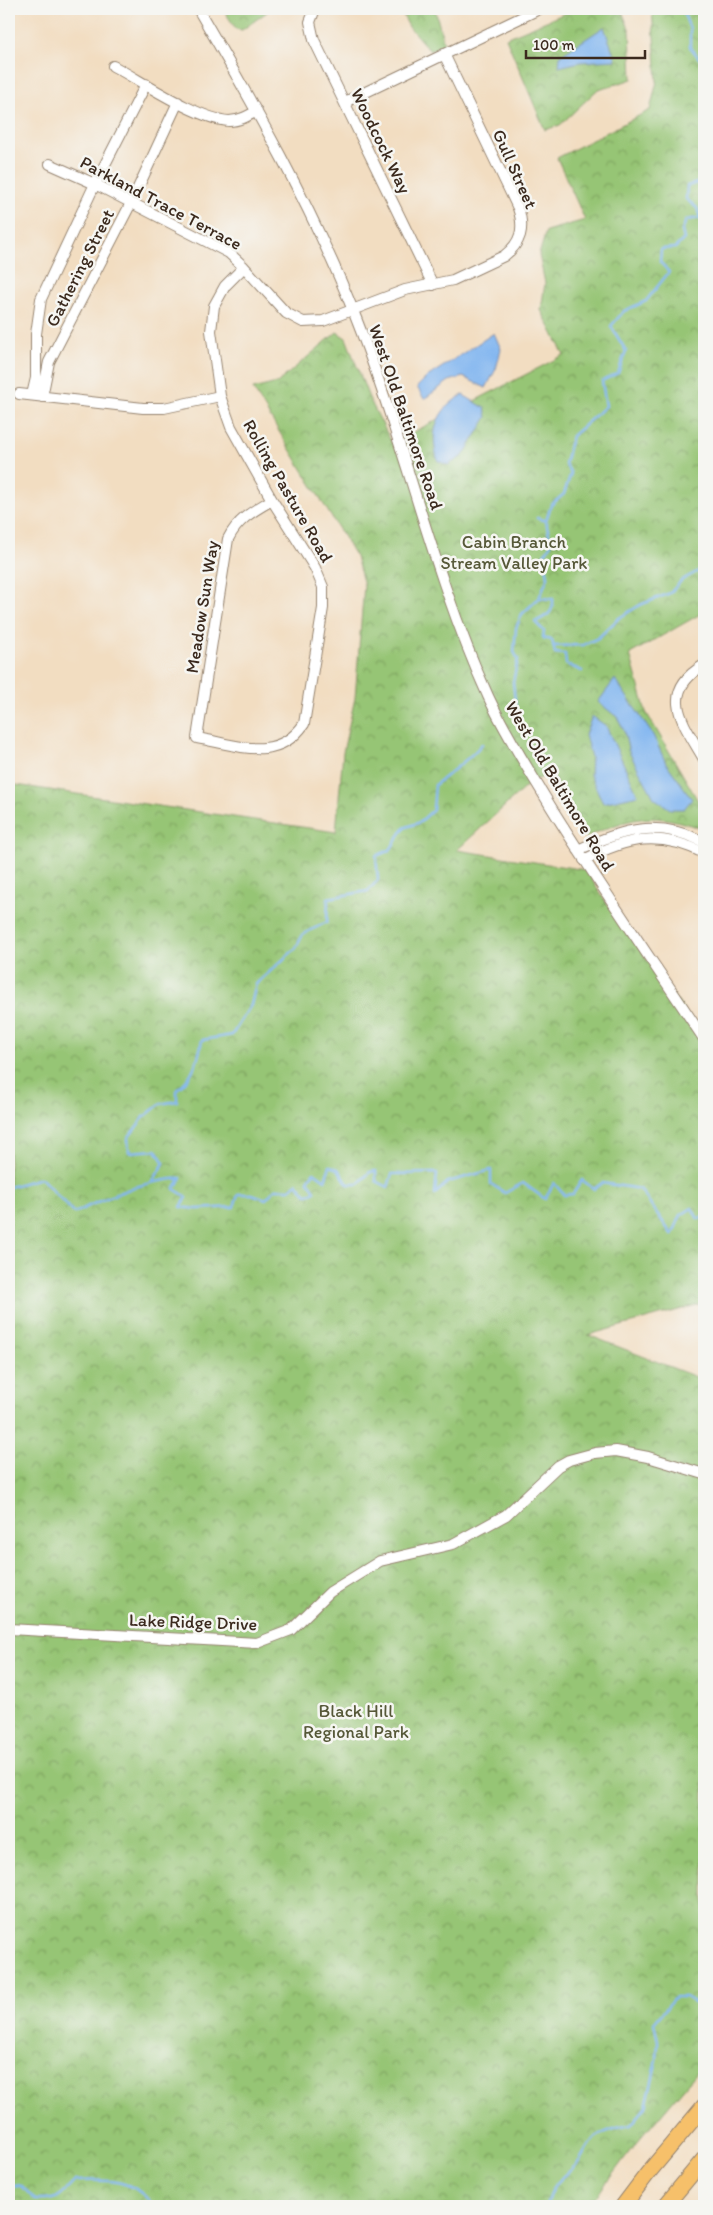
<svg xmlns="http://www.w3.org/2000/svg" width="713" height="2215" viewBox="0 0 713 2215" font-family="Itim,sans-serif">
<defs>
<pattern id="park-crowns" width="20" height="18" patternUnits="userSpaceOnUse" patternTransform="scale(1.25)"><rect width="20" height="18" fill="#96c574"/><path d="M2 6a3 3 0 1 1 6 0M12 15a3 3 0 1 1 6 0" fill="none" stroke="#7ca05f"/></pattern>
</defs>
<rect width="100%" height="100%" fill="#f6f6f2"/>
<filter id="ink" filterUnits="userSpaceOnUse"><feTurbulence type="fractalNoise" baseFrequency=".02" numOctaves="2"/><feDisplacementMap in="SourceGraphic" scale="10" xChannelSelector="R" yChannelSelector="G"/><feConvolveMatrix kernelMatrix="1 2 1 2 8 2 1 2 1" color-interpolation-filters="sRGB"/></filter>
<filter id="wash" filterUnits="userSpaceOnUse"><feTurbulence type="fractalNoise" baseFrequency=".0096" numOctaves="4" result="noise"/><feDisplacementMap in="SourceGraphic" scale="20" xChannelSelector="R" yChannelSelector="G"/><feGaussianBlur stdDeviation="1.12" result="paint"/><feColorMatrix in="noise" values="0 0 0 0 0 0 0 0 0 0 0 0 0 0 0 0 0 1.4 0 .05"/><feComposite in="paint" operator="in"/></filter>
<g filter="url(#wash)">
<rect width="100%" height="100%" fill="#f2ddc1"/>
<path fill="url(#park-crowns)" stroke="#687849" d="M223,9h48l-29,21 -6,-1z
M400,9h35l9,35 -14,7 -21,-24z
M575,9h46l9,22 2,48 -36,12 -36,34 -15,5 -39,-92z
M652,9h52v603l-74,42 16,58 58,99v19c-48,-19 -73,-14 -119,8l-33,-64 -20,7 -75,69 129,20 19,31 99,137v265l-116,32 116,45v684l-74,87 -41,55h-580v-1422l327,48 7,-80 12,-54 9,-113 -8,-28 -103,-168 24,-6 60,-51 9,6 23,60 23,45 172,-88 -23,-45 4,-27 -6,-28 7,-24 39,-11 -28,-62 93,-48 7,-29z"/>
<path fill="#82b6f0" stroke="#5e7087" d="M604,27l12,33 -36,2 -21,5 1,-11z
M494,333l7,16 -5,20 -10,19 -23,-11 -14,4 -25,18 -7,-12 10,-10z
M463,395l22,13 2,9 -24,39 -15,9 -10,-4c-9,-28 -2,-52 25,-66z
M615,679l38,56 13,28 26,36 -8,10h-14l-16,-11 -25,-46 -5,-21 -7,-14 -19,-15z
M592,716l14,10 32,69 -35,8 -13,-28 1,-18 -6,-22z"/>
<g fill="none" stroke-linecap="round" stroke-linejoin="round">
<path stroke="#82b6f0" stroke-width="2.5" d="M682,9l8,20v18l14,17
M537,518l9,3
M540,598l13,1c1,14 -6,17 -18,23l9,9 -1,7 9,2 3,13 10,1 1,10 16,7
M553,646l30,-1 15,-7 21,-20 21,-13 30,-12 12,-13 22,-12
M516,710l-3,-28 5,-23 -4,-7 2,-24 6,-14 17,-16 9,-21 -4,-22 7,-11 -5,-23 5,-16 13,-11 7,-21 -6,-9 7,-28 34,-30 -4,-25 16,-8 8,-22 -15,-25 13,-15 22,-10 23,-29 -9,-10 1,-13 14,-1 9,-9 -2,-8 4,-11 14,-2 -3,-10 -11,-9 1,-13 17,-5
M153,1181l11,-18 -8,-13 -27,2 -1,-14 16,-21 16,-13 17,-3v-12c15,-10 22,-31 25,-49l30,-5 19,-30 5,-21 40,-36 7,-14 24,-12 1,-24 40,-7 10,-11 -2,-24 14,-6 14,-22 16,-6 13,-12 2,-25c15,-13 36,-27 47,-41
M9,1187l32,-9 33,35c38,-18 65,-31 107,-35l-7,11 13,8 -6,10 16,2 37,-2 4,-13h14l14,5 9,-10h15l7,-6 10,12 8,-4 -7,-11 6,-8 11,8 5,-14 8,3 10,15h10l12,-12 6,-1v10l12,6 4,-13 45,-1 -2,21 13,-12 43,-12v14l14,9 18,-10 22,16 9,-16 10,12 9,-1 9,-14 12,9 8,-6 38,6 32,46 9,-20 11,-7 6,11 6,-2
M9,2184l13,2 13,14c23,1 26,-4 40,-19 28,-1 56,-4 75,21l-1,4
M546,2206c7,-26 15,-25 31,-42 7,-8 10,-20 18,-26 10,-8 25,-11 36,-13l15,-18 11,-48 1,-18 -4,-18 21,-26h11l15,9 3,-3"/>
</g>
</g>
<g filter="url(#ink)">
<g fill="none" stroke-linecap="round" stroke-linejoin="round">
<defs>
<path id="minor" d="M198,9c57,98 114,198 156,304 50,126 78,260 134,383 18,39 41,74 63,111 49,79 102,155 153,232
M315,9l-5,13 4,18 119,245
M113,66c30,16 84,53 116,55 10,0 19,-5 28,-10
M345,102l194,-93
M50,164l45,20 134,69 15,14 42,46 17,9 20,-1 82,-31 48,-10 51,-24c17,-13 21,-27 14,-48l-74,-154
M244,267l-19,19 -11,20 -3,25 9,65 11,31 41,73 43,68 8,19v21l-19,116c-27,39 -67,21 -107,14l31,-199c10,-20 25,-28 44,-39
M19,394l124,14h21l56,-12
M32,395l4,-17v-44l5,-35 54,-115 51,-100
M42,397l7,-35 82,-159 47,-101
M704,665c-47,28 -20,59 0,94
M578,850c45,-21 79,-31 126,-8
M584,860c43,-23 75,-29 120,-7
M9,1629l248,14 34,-13 39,-38 50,-31 73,-17 53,-29 52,-49 11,-6 26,-7 21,-2 32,6 56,17"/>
<path id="highway" d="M623,2206l25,-33 56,-67
M665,2206l39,-47"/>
</defs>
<use href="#minor" stroke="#968470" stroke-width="12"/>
<use href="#highway" stroke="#968470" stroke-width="17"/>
<use href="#minor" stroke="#fff" stroke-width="10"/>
<use href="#highway" stroke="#f6c06b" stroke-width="15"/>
</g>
</g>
<g text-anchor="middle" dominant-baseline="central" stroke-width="5" stroke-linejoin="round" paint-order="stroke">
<g font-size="18" fill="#3b2a1e" stroke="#f6f6f2">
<text transform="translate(381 141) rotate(64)">Woodcock Way</text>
<text transform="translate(515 169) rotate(66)">Gull Street</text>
<text transform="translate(161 203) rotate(28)">Parkland Trace Terrace</text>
<text transform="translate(80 268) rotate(-63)">Gathering Street</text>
<text transform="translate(406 417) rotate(71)">West Old Baltimore Road</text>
<text transform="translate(288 491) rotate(60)">Rolling Pasture Road</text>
<text transform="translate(202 607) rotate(-81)">Meadow Sun Way</text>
<text transform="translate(560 786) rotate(59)">West Old Baltimore Road</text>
<text transform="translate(193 1622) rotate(2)">Lake Ridge Drive</text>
</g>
<g font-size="18" fill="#565838" stroke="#f6f6f2">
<text x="514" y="542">Cabin Branch<tspan x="514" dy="21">Stream Valley Park</tspan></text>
<text x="356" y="1711">Black Hill<tspan x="356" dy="21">Regional Park</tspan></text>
</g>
</g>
<rect width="713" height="2215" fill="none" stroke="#f6f6f2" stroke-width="30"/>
<path d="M526 50v8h119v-8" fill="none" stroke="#3b2a1e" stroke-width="2.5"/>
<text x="533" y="50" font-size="15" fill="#3b2a1e" stroke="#f6f6f2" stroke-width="4" paint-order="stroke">100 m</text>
</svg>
